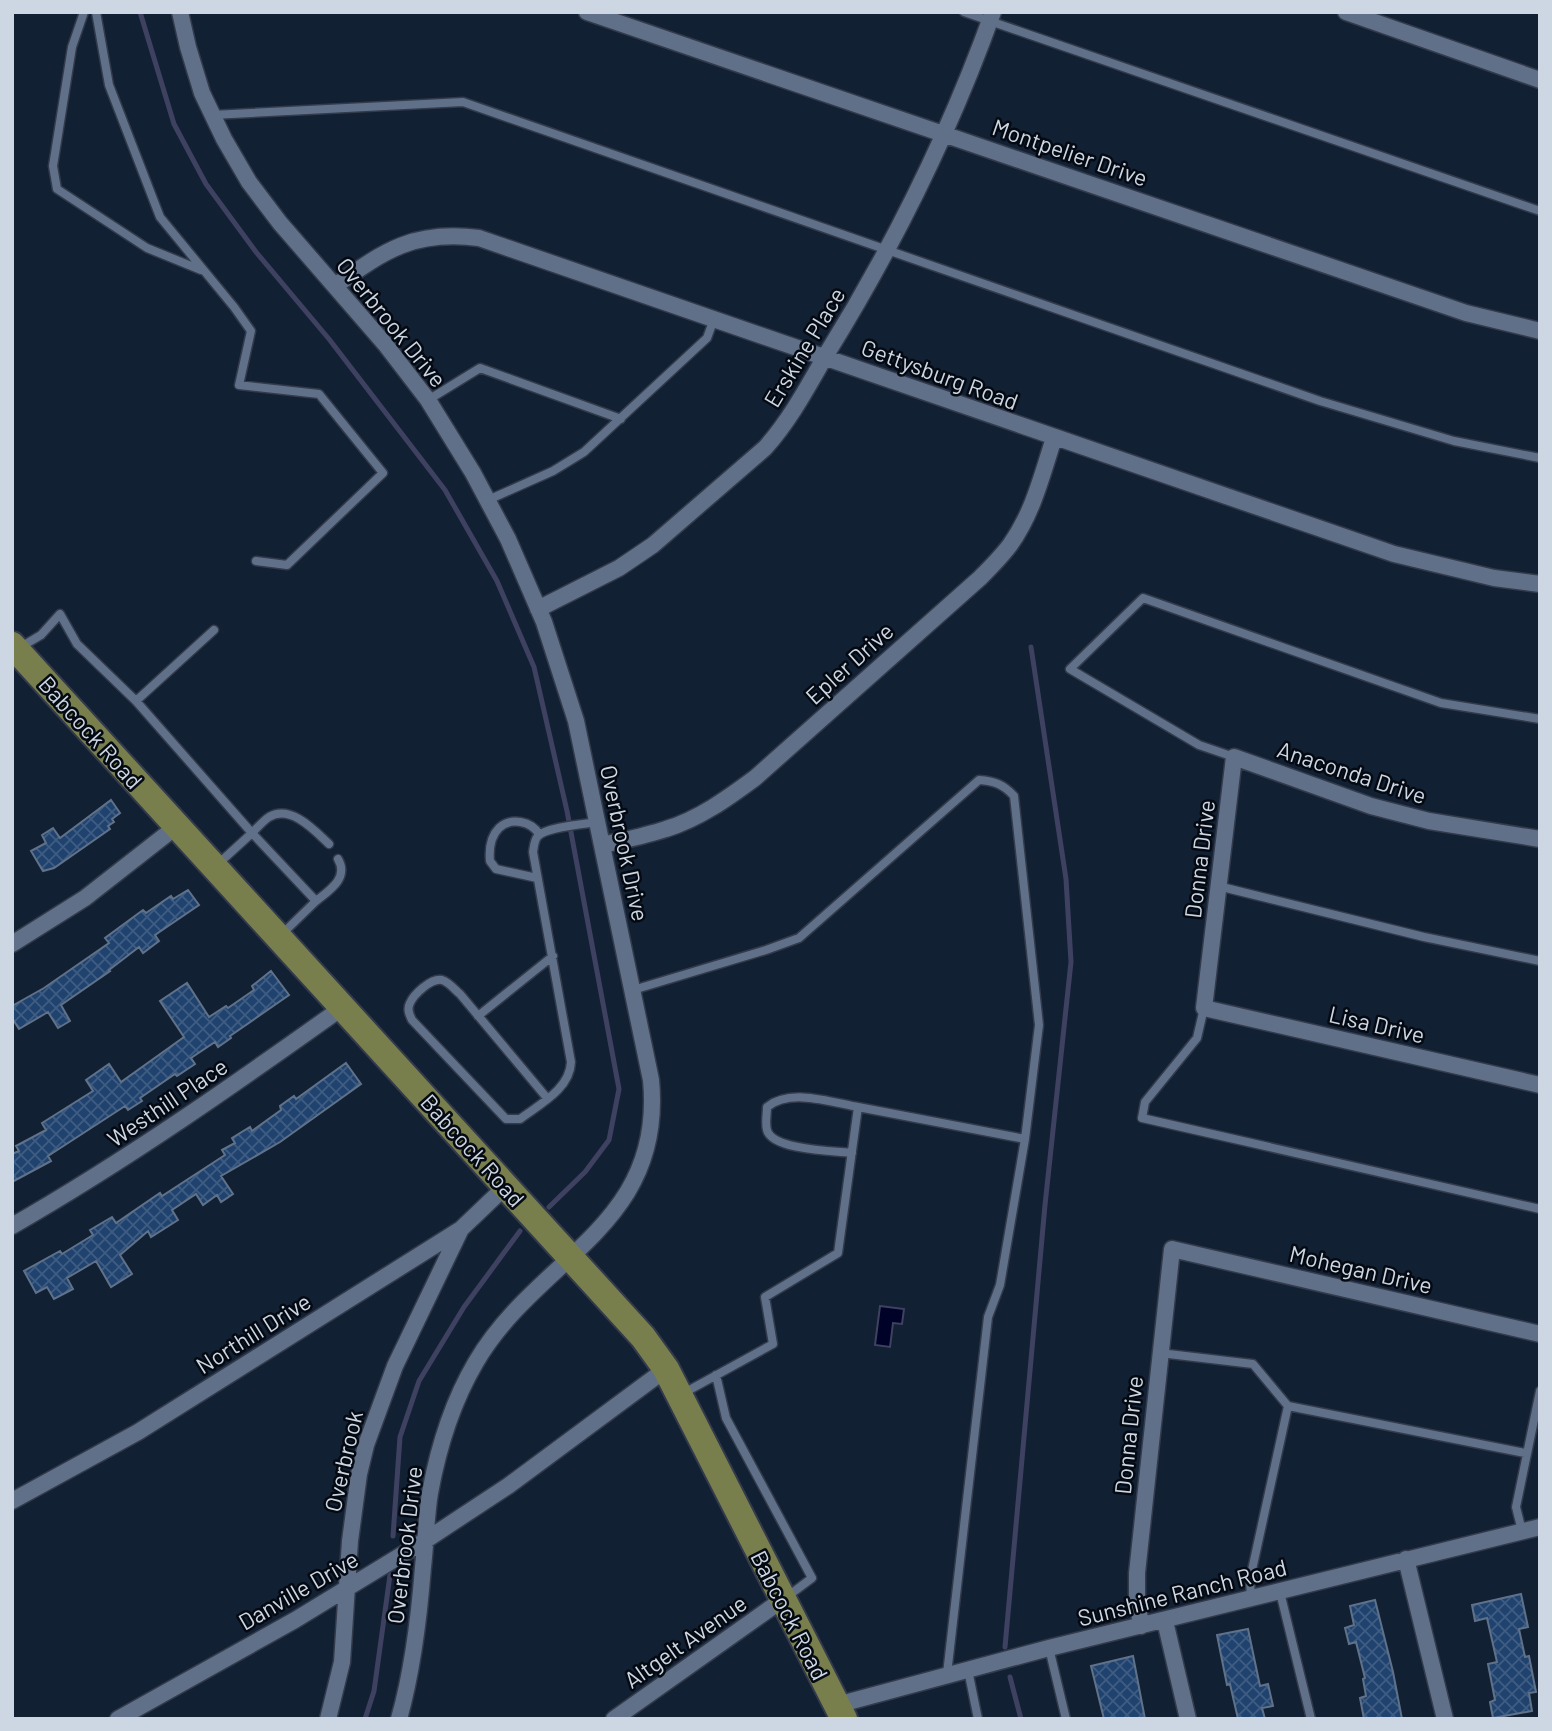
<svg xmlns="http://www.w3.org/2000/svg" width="1552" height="1731" viewBox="0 0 1552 1731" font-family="Barlow,sans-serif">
<defs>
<pattern id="building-cross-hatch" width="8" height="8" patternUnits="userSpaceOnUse" patternTransform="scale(1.75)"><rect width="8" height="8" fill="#20426e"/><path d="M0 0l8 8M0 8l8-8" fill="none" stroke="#3f5d83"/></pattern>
</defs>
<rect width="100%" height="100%" fill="#122034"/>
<path fill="#000227" stroke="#3e4260" stroke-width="2" d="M880,1306l24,3 -2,15 -9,-1 -3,24 -15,-2z"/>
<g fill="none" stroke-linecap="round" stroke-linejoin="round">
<path stroke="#3e4260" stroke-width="5" d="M140,12l34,112 32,60 50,68 73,87 116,151 52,91 37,86 33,144 52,278 -10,51 -24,32 -36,35
M393,1536l7,-99 19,-56 45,-74 56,-76
M1005,1647l40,-442 26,-243 -5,-83 -35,-232
M1010,1677l11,42
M365,1719l9,-28 16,-116"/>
</g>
<path fill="url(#building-cross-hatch)" stroke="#607289" stroke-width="2" d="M111,800l9,13 -8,6 2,3 -6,4 2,3 -56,39 -11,3 -12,-20 15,-8 -4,-8 11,-7 7,10z
M188,890l11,15 -44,30 4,6 -16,12 -4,-6 -30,23 1,1 -49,34 9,16 -12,7 -10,-16 -29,17 -7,-11v-12l32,-18 65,-45 -4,-5 38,-28 3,3 25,-17 2,3z
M271,971l18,24 -59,41 1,2 -13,9 -3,-5 -24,16 4,6 -18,12 -2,-2 -35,24 2,3 -14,9 -3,-4 -77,50 3,5 -39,21v-28l7,-3 -3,-5 30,-16 -4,-7 51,-32 -7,-11 23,-16 12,18 63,-45 -24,-36 27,-18 22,34 17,-11 2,2 26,-18 -2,-4z
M346,1063l15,21 -81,58 -59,34 12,18 -12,8 -4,-7 -14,10 -7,-11 -24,16 6,10 -27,17 -3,-6 -28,24 12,19 -21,13 -15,-26 -29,17 6,11 -19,10 -7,-12 -11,6 -12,-22 36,-20 2,3 31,-19 -3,-5 22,-13 4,6 44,-30 2,3 63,-41 -3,-5 13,-7 -3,-5 18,-11 2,4 29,-21 -1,-4 14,-10 2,3z
M1521,1594l7,33 -9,2 6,28 4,-1 7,36 -7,1 3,18 -39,7 -3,-16 5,-2 -7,-36 9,-2 -10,-44 -12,3 -3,-16z
M1375,1600l18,72 9,47h-38l-4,-21 6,-2 -3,-17 2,-1 -9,-36 -7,2 -4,-16 9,-3 -4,-19z
M1248,1629l12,57 8,-2 5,22 -11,2 3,11h-27l-8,-35 -3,1 -10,-50z
M1133,1656l12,63h-41l-13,-53z"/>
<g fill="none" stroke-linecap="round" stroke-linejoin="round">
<defs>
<path id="lane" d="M84,12l-12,35 -19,119 4,23 90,59 54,22
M96,12l13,73 51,132 74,90 17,24 -12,54 80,9 64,79 -96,92 -31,-4
M964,12l576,199
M212,115l251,-13 857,299 134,40 86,17
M428,400l52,-32 141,51
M488,500l65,-29 31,-19 123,-114 7,-19
M19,648l22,-13 19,-21 17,30 59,57 116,132 -34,31
M136,701l78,-71
M1234,757l-35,-12 -129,-76 73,-71 298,105 99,16
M537,878l-41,-9 -6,-8c-1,-11 0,-24 9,-33 12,-11 32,-7 40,6
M1218,886l206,51 116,24
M316,901c14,-11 33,-23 22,-42
M281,935l35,-34 -64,-68c5,-5 11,-12 17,-16 22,-13 46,14 60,27
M633,990l133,-40 33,-12 180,-158c15,1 24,4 35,16l25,229 -14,114 -25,146 -12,32 -41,357
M1204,1008l-7,30 -52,64 -3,16 398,91
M478,1016l75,-60
M547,1098l-87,-104c-5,-4 -11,-12 -18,-14 -11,-2 -28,14 -32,23 -3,6 -1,11 2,17l94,99h14c20,-15 50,-30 51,-57l-38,-210c1,-5 1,-12 5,-16 8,-9 47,-12 60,-14
M852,1153c-18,-2 -80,-3 -85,-23 -2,-7 0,-16 0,-23 23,-19 64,-5 91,0
M1160,1353l93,11 35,42 -38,173 1,20
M716,1375l10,43 86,160 -24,18
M682,1394l91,-50 -8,-47 73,-44 20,-146 167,32
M1288,1406l237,47
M1522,1531l-6,-24 24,-116
M1280,1592l31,127
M1049,1648l17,71
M968,1670l10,49"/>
<path id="street" d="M180,12l8,35 14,46 22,46 25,43 31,41 105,121 43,56 45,73 35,66 36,83 32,99 75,359c14,147 -113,176 -175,282 -23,39 -38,87 -46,131 -4,24 -4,49 -7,74 -4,52 -10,102 -24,152
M587,12l879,301 74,18
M1346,12l194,68
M335,286c50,-36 79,-56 144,-48l915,316 100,24 46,6
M538,609l81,-41 34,-23 112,-97c25,-28 42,-60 61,-93 67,-108 124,-223 167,-343
M1540,839l-111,-18 -58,-15 -137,-49 -30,251 336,77
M603,845c21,-5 42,-9 63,-16 33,-10 62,-31 89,-51l225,-200c11,-11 21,-21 30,-33 23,-32 32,-70 44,-107
M12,944l73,-46 92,-72
M12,1226c115,-66 223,-142 331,-219
M12,1501l126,-69 323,-203 45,-43
M1406,1559l39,160
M1165,1621l23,98
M1141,1626l-4,-27v-26l35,-324 368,85
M837,1705l212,-57 491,-121
M118,1719l177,-99 131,-80 82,-54 158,-117
M328,1719l14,-57 8,-121 9,-67 7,-29 29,-79 65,-135
M614,1719l168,-119"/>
<path id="primary" d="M12,645l631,692 23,32 178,350"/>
</defs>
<use href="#lane" stroke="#323a4b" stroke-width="11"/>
<use href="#street" stroke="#323a4b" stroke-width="19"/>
<use href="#primary" stroke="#323a4b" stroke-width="30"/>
<use href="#lane" stroke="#5f7088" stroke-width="8"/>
<use href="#street" stroke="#5f7088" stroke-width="16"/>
<use href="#primary" stroke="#787f4d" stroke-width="26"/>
</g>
<g text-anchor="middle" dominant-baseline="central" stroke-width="5" stroke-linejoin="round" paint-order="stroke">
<g font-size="23" fill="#cdd7e4" stroke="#050a12">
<text transform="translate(1070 152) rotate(19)">Montpelier Drive</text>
<text transform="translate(392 322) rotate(51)">Overbrook Drive</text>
<text transform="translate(804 347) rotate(-59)">Erskine Place</text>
<text transform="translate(940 374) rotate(20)">Gettysburg Road</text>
<text transform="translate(849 663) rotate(-42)">Epler Drive</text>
<text transform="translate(91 732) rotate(48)">Babcock Road</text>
<text transform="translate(1352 772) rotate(18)">Anaconda Drive</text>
<text transform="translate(625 843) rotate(78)">Overbrook Drive</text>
<text transform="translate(1199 859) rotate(-83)">Donna Drive</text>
<text transform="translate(1377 1024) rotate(13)">Lisa Drive</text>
<text transform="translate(167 1102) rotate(-34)">Westhill Place</text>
<text transform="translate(473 1150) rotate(48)">Babcock Road</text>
<text transform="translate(1361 1269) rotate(13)">Mohegan Drive</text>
<text transform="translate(253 1333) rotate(-32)">Northill Drive</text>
<text transform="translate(1128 1435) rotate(-84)">Donna Drive</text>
<text transform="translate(343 1461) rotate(-77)">Overbrook</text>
<text transform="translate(404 1545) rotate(-83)">Overbrook Drive</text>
<text transform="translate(298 1590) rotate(-30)">Danville Drive</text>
<text transform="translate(1182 1592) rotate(-14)">Sunshine Ranch Road</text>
<text transform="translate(790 1615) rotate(63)">Babcock Road</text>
<text transform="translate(685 1641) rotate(-35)">Altgelt Avenue</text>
</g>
</g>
<rect width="1552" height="1731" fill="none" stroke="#cdd7e4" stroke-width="28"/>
</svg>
